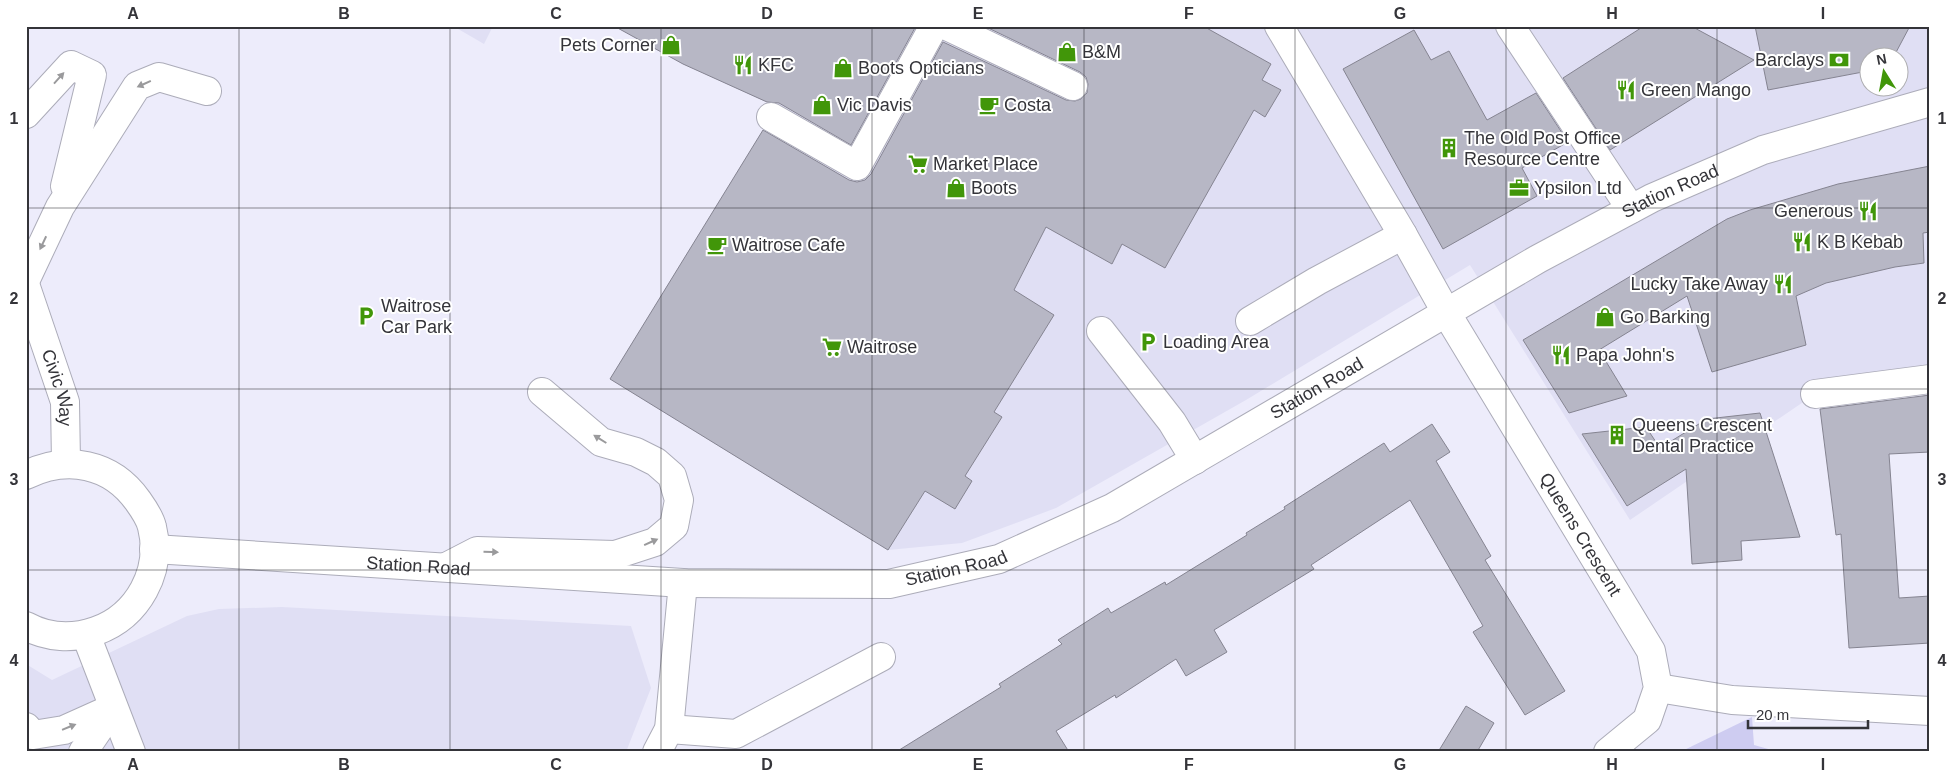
<svg xmlns="http://www.w3.org/2000/svg" width="1956" height="778" viewBox="0 0 1956 778" font-family="Arial,sans-serif">
<rect width="100%" height="100%" fill="#edecfb"/>
<path fill="#e0dff4" fill-rule="evenodd" d="M453,26h40l-9,18z
M614,26h1316v353l-115,15 -185,126 -160,-255 -224,135 -190,108 -94,35 -74,7 -278,-171 167,-272 -94,-43zM1868,58h30v30h-30z
M282,607l349,19 20,62 -25,64h-600v-88l26,16 135,-64 32,-7z"/>
<path fill="#ceccf1" d="M1752,717l2,28 25,7h-99z"/>
<path fill="#b7b7c5" stroke="#858491" d="M614,26h302l-65,119 -72,-42 -12,-1 -84,-38z
M984,26h219l68,38 -9,16 19,10 -16,27 -11,-7 -89,158 -43,-24 -10,20 -66,-37 -32,63 40,25 -60,97 8,5 -37,59 7,5 -17,28 -30,-18 -37,59 -278,-171 153,-249 86,50 8,2 8,-2 6,-6 72,-132 123,58 9,1 6,-2 6,-6 1,-9 -2,-7 -6,-5z
M1644,26h47l63,34 -144,90 -47,-72z
M1755,26h155l-17,32h-25v13l-100,19z
M1414,30l17,30 18,-9 38,69 49,-27 32,49 -46,26 15,28 -94,53 -100,-180z
M1930,166v66l-7,1 1,30 -29,4 -69,16 -30,13 10,49 -94,27 -25,-76 -88,54 28,46 -58,17 -46,-73 204,-121 23,-9 88,-26z
M1930,395v57l-41,2 10,144 31,-2v47l-81,5 -8,-114 -5,1 -16,-126z
M1760,413l40,124 -59,4 1,19 -50,4 -6,-95 -59,37 -45,-72 64,-7 14,21 47,-29z
M1432,424l18,28 -14,9 55,95 -6,4 80,131 -40,24 -52,-83 10,-6 -73,-126 -99,65 3,4 -100,61 13,22 -41,24 -10,-17 -60,39 -1,-3 -59,36 13,21h-173l105,-65 -2,-3 63,-40 -4,-4 50,-32 3,5 54,-31 1,3 81,-50 -1,-2 39,-24 -1,-2 100,-64 6,9z
M1466,706l28,17 -17,29h-39z"/>
<g fill="none" stroke-linecap="round" stroke-linejoin="round">
<defs>
<g id="minor">
<path d="M947,26l126,60"/>
<path id="s1" d="M1279,26l124,209 44,79 204,337 7,37 -11,32 -39,32"/>
<path d="M1510,26l121,183"/>
<path d="M26,114l45,-49 21,10 -27,111"/>
<path d="M771,117l86,49 77,-140"/>
<path d="M26,279l34,-72 77,-121 22,-9 48,14"/>
<path id="s2" d="M26,287l39,115 1,61"/>
<path d="M1250,321l67,-40 86,-46"/>
<path d="M1101,331l71,91 23,38"/>
<path d="M1815,394l115,-15"/>
<path d="M446,567l31,-16 138,4 40,-13 19,-16 5,-26 -7,-24 -16,-14 -20,-10 -35,-10 -59,-50"/>
<path d="M86,635l45,117"/>
<path d="M1658,688l74,12 198,11"/>
<path d="M26,727l7,8 31,-5 49,-22"/>
<path d="M669,729l67,5 145,-77"/>
<path d="M83,752l30,-44"/>
<path d="M657,752l12,-23 14,-146"/>
</g>
<g id="major">
<path d="M26,475c41,-20 85,-12 112,26 5,7 12,17 14,26 11,44 -14,89 -56,104 -23,8 -48,7 -70,-5"/>
<path id="s3" d="M154,549l529,34 206,1 110,-25 113,-51 426,-249 114,-61 111,-48 167,-48"/>
</g>
</defs>
<use href="#minor" stroke="#acacb9" stroke-width="30"/>
<use href="#major" stroke="#acacb9" stroke-width="30"/>
<use href="#minor" stroke="#fff" stroke-width="28"/>
<use href="#major" stroke="#fff" stroke-width="28"/>
</g>
<defs><path id="oneway-solid" d="M-6-.8H1V-3.2L6.5 0L1 3.2V.8H-6Z" transform="scale(1.25)"/></defs>
<g fill="#9a9a9c">
<use href="#oneway-solid" transform="translate(59 78) rotate(-48)"/>
<use href="#oneway-solid" transform="translate(144 84) rotate(156)"/>
<use href="#oneway-solid" transform="translate(43 243) rotate(115)"/>
<use href="#oneway-solid" transform="translate(600 439) rotate(-148)"/>
<use href="#oneway-solid" transform="translate(651 542) rotate(-24)"/>
<use href="#oneway-solid" transform="translate(491 552) rotate(2)"/>
<use href="#oneway-solid" transform="translate(69 727) rotate(-22)"/>
</g>
<path fill="none" stroke="#343439" stroke-width="1" stroke-opacity="0.55" d="M239,26v726M450,26v726M661,26v726M872,26v726M1084,26v726M1295,26v726M1506,26v726M1717,26v726M26,208h1904M26,389h1904M26,570h1904"/>
<defs>
<symbol id="shop-bare" viewBox="-9 -9 18 18"><path d="M-5-2.5h2.3a2.7 3.5 0 0 1 5.4 0H5L5.5 6h-11ZM-1.5-2.5h3a1.5 2.3 0 0 0-3 0Z" fill="#419609" stroke="#fff" stroke-width="2.5" paint-order="stroke"/></symbol>
<symbol id="bank-bare" viewBox="-9 -9 18 18"><path d="M-6-4H6V4H-6ZM0-2.3a2.3 2.3 0 1 0 0 4.6a2.3 2.3 0 1 0 0-4.6Z" fill="#419609" stroke="#fff" stroke-width="2.5" paint-order="stroke"/></symbol>
<symbol id="restaurant-bare" viewBox="-9 -9 18 18"><path d="M-5-6h1v4h1v-4h1v4h1v-4h1v5L-1.5 .5V6h-2V.5L-5-1ZM5-6V6H3V1.5H1.5Q1.5-4 5-6Z" fill="#419609" stroke="#fff" stroke-width="2.5" paint-order="stroke"/></symbol>
<symbol id="cafe-bare" viewBox="-9 -9 18 18"><path d="M-5.5-4.5H6V0H3Q3 3.5 0 3.5H-2.5Q-5.5 3.5-5.5 0ZM3-3.2v2h1.7v-2ZM-6 4.5H4V6H-6Z" fill="#419609" stroke="#fff" stroke-width="2.5" paint-order="stroke"/></symbol>
<symbol id="building-bare" viewBox="-9 -9 18 18"><path d="M-4-6H4V6H1V3H-1V6H-4ZM-2.5-4.3h1.7v1.8h-1.7ZM.8-4.3h1.7v1.8H.8ZM-2.5-1h1.7V.8h-1.7ZM.8-1h1.7V.8H.8Z" fill="#419609" stroke="#fff" stroke-width="2.5" paint-order="stroke"/></symbol>
<symbol id="supermarket-bare" viewBox="-9 -9 18 18"><path d="M-6-5.5h2.5l.6 2H6L4.5 2H-2.5L-4.4-4H-6ZM-1.5 3.2a1.3 1.3 0 1 0 .1 0ZM3 3.2a1.3 1.3 0 1 0 .1 0Z" fill="#419609" stroke="#fff" stroke-width="2.5" paint-order="stroke"/></symbol>
<symbol id="office-bare" viewBox="-9 -9 18 18"><path d="M-6-3h4V-5.5h4V-3h4V5H-6ZM-1-4.5V-3h2v-1.5ZM-6 0V1H6V0Z" fill="#419609" stroke="#fff" stroke-width="2.5" paint-order="stroke"/></symbol>
<symbol id="parking-bare" viewBox="-9 -9 18 18"><path d="M-3.5-5.5H1a3.5 3.5 0 0 1 0 7H-1V5.5H-3.5ZM-1-3.4V-.6H.8a1.4 1.4 0 0 0 0-2.8Z" fill="#419609" stroke="#fff" stroke-width="2.5" paint-order="stroke"/></symbol>
</defs>
<g fill-rule="evenodd">
<use href="#shop-bare" x="657" y="31" width="28" height="28"/>
<use href="#shop-bare" x="1053" y="38" width="28" height="28"/>
<use href="#bank-bare" x="1825" y="46" width="28" height="28"/>
<use href="#restaurant-bare" x="729" y="51" width="28" height="28"/>
<use href="#shop-bare" x="829" y="54" width="28" height="28"/>
<use href="#restaurant-bare" x="1612" y="76" width="28" height="28"/>
<use href="#shop-bare" x="808" y="91" width="28" height="28"/>
<use href="#cafe-bare" x="975" y="91" width="28" height="28"/>
<use href="#building-bare" x="1435" y="134" width="28" height="28"/>
<use href="#supermarket-bare" x="904" y="150" width="28" height="28"/>
<use href="#shop-bare" x="942" y="174" width="28" height="28"/>
<use href="#office-bare" x="1505" y="174" width="28" height="28"/>
<use href="#restaurant-bare" x="1854" y="197" width="28" height="28"/>
<use href="#restaurant-bare" x="1788" y="228" width="28" height="28"/>
<use href="#cafe-bare" x="703" y="231" width="28" height="28"/>
<use href="#restaurant-bare" x="1769" y="270" width="28" height="28"/>
<use href="#parking-bare" x="352" y="302" width="28" height="28"/>
<use href="#shop-bare" x="1591" y="303" width="28" height="28"/>
<use href="#parking-bare" x="1134" y="328" width="28" height="28"/>
<use href="#supermarket-bare" x="818" y="333" width="28" height="28"/>
<use href="#restaurant-bare" x="1547" y="341" width="28" height="28"/>
<use href="#building-bare" x="1603" y="421" width="28" height="28"/>
</g>
<g text-anchor="middle" dominant-baseline="central" stroke-width="4" stroke-linejoin="round" paint-order="stroke">
<g font-size="18" fill="#343439" stroke="#fff" text-anchor="start">
<text x="656" y="45" text-anchor="end">Pets Corner</text>
<text x="1082" y="52">B&amp;M</text>
<text x="1824" y="60" text-anchor="end">Barclays</text>
<text x="758" y="65">KFC</text>
<text x="858" y="68">Boots Opticians</text>
<text x="1641" y="90">Green Mango</text>
<text x="837" y="105">Vic Davis</text>
<text x="1004" y="105">Costa</text>
<text x="1464" y="138">The Old Post Office<tspan x="1464" dy="21">Resource Centre</tspan></text>
<text x="933" y="164">Market Place</text>
<text x="971" y="188">Boots</text>
<text x="1534" y="188">Ypsilon Ltd</text>
<text x="1853" y="211" text-anchor="end">Generous</text>
<text x="1817" y="242">K B Kebab</text>
<text x="732" y="245">Waitrose Cafe</text>
<text x="1768" y="284" text-anchor="end">Lucky Take Away</text>
<text x="381" y="306">Waitrose<tspan x="381" dy="21">Car Park</tspan></text>
<text x="1620" y="317">Go Barking</text>
<text x="1163" y="342">Loading Area</text>
<text x="847" y="347">Waitrose</text>
<text x="1576" y="355">Papa John's</text>
<text x="1632" y="425">Queens Crescent<tspan x="1632" dy="21">Dental Practice</tspan></text>
</g>
<g font-size="18" fill="#343439" stroke="#fff">
<text stroke="none"><textPath href="#s3" startOffset="1615">Station Road</textPath></text>
<text stroke="none"><textPath href="#s2" startOffset="106">Civic Way</textPath></text>
<text stroke="none"><textPath href="#s3" startOffset="1210">Station Road</textPath></text>
<text stroke="none"><textPath href="#s1" startOffset="591">Queens Crescent</textPath></text>
<text stroke="none"><textPath href="#s3" startOffset="265">Station Road</textPath></text>
<text stroke="none"><textPath href="#s3" startOffset="805">Station Road</textPath></text>
</g>
</g>
<rect width="1956" height="778" fill="none" stroke="#ffffff" stroke-width="55"/>
<g transform="translate(1884 72) rotate(349)"><circle r="24" fill="#ffffff" stroke="#aeaeb0"/>
<path d="M0-4L9 19L0 12L-9 19Z" fill="#419609"/>
<text y="-8" font-size="14" font-weight="bold" text-anchor="middle" fill="#343439">N</text>
</g>
<path d="M1748 720v8h120v-8" fill="none" stroke="#343439" stroke-width="2.5"/>
<text x="1756" y="720" font-size="15" fill="#343439" stroke="#ffffff" stroke-width="4" paint-order="stroke">20 m</text>
<rect x="28" y="28" width="1900" height="722" fill="none" stroke="#343439" stroke-width="2"/>
<g font-size="16" text-anchor="middle" font-weight="bold" fill="#343439">
<text x="133" y="19">A</text>
<text x="344" y="19">B</text>
<text x="556" y="19">C</text>
<text x="767" y="19">D</text>
<text x="978" y="19">E</text>
<text x="1189" y="19">F</text>
<text x="1400" y="19">G</text>
<text x="1612" y="19">H</text>
<text x="1823" y="19">I</text>
<text x="14" y="124">1</text>
<text x="1942" y="124">1</text>
<text x="14" y="304">2</text>
<text x="1942" y="304">2</text>
<text x="14" y="485">3</text>
<text x="1942" y="485">3</text>
<text x="14" y="666">4</text>
<text x="1942" y="666">4</text>
<text x="133" y="770">A</text>
<text x="344" y="770">B</text>
<text x="556" y="770">C</text>
<text x="767" y="770">D</text>
<text x="978" y="770">E</text>
<text x="1189" y="770">F</text>
<text x="1400" y="770">G</text>
<text x="1612" y="770">H</text>
<text x="1823" y="770">I</text>
</g>
</svg>
